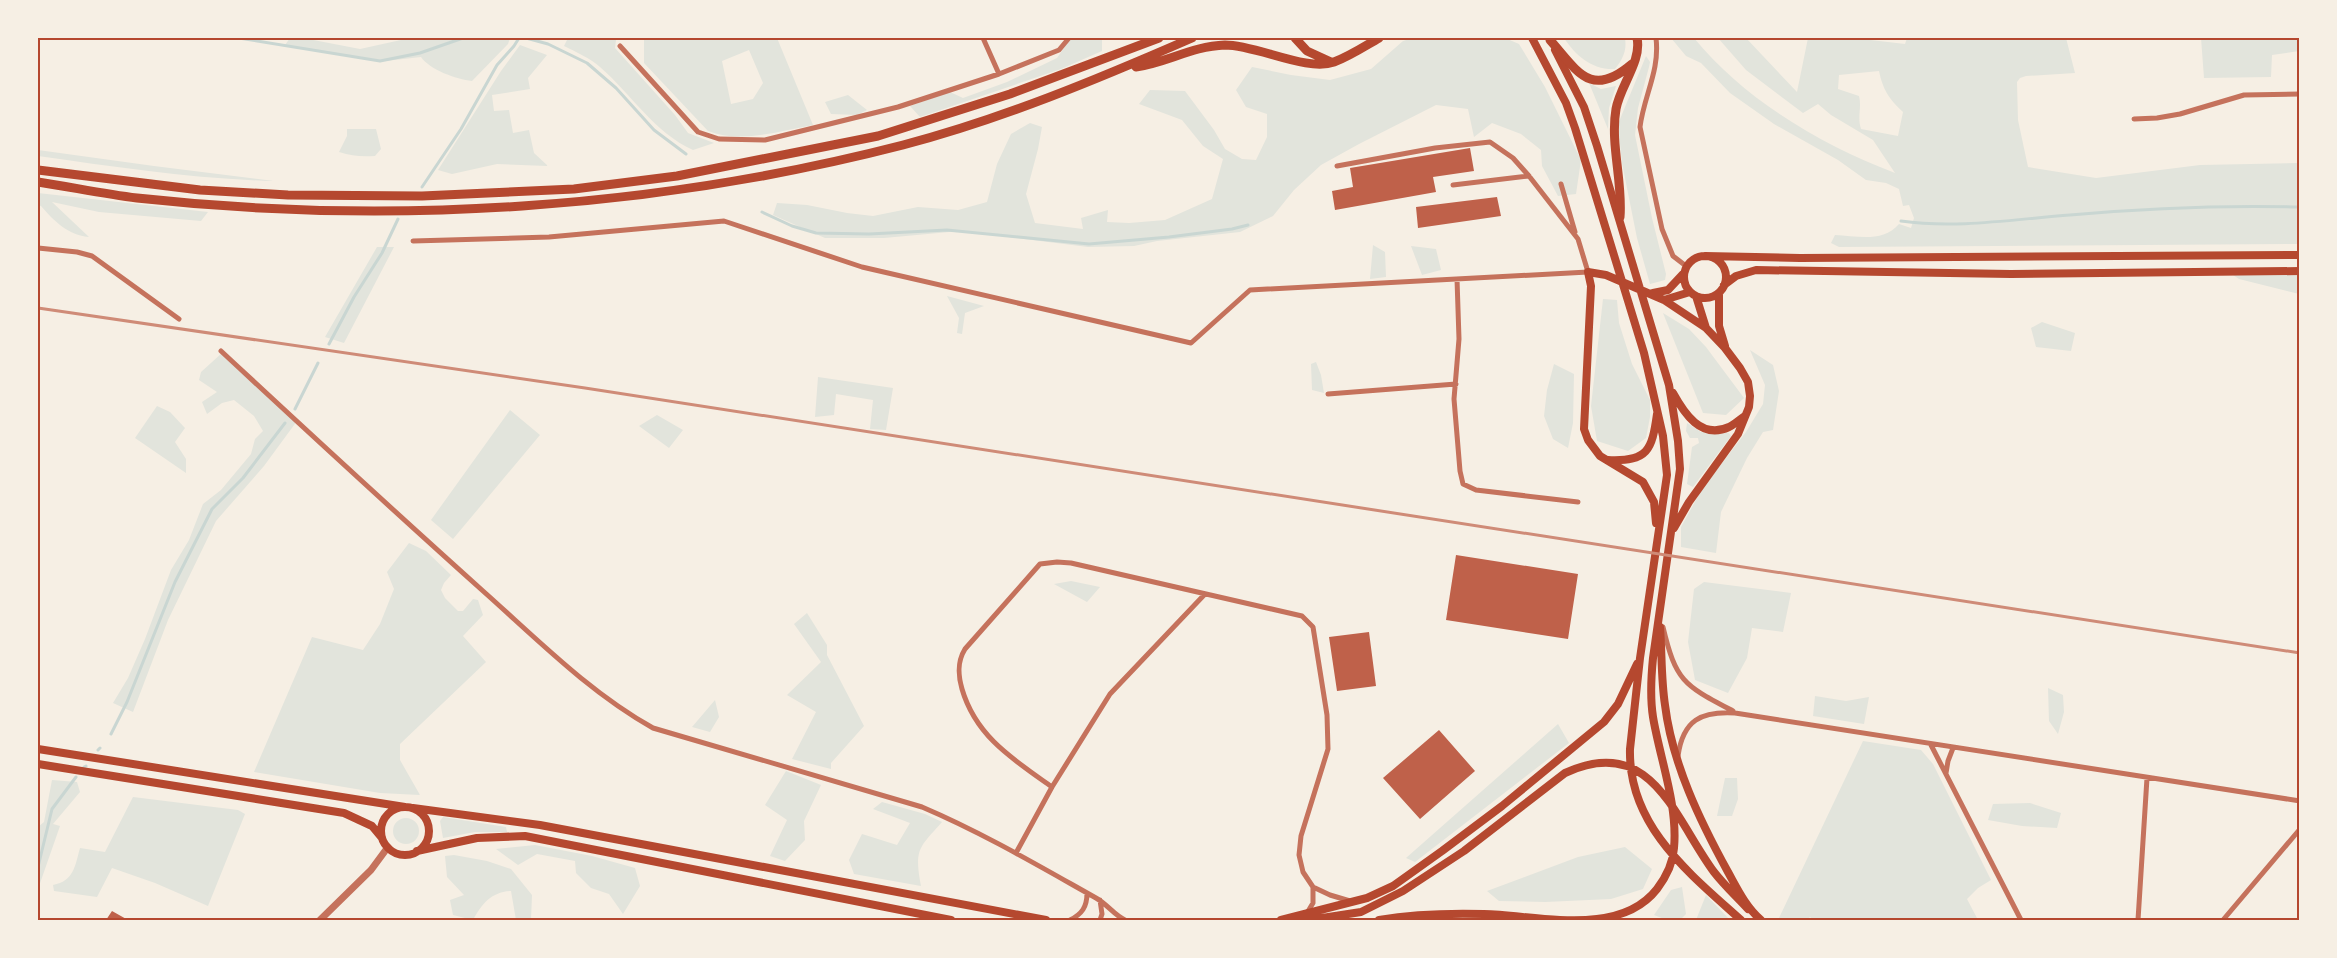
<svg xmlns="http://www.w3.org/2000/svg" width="2337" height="958" viewBox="0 0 2337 958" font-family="'Alegreya Sans',sans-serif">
<rect width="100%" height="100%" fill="#f6efe4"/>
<path fill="#e2e4dc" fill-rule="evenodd" d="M290,38h13l57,11 50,-11h100l-2,6 -36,37c-16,-2 -42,-11 -51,-24l-36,4 -100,-16z
M568,38h46l2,2 -1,8 60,67 13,18 26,10 -21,7c-38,-17 -62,-56 -93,-83 -10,-9 -24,-15 -36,-21z
M644,38h132v2l1,-2 36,87c-33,6 -73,19 -105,6l-64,-68zM749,50l14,33 -10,16 -22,5 -9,-43z
M1071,38h31v13l-41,18 -141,48 -10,-11 40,-14 13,6 44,-16 50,-24z
M1413,38h92l14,6 26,43 36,73 -5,34 -18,2 -16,-30 -1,-16 -20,-16 -29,-11 -18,14 -6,-28 -32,-4 -77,39 -38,21 -27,25 -21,26 -33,16 -83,9 -23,5 -46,1 -128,-16 -76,7h-59l-52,-23 4,-12 30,2 40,8 26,3 45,-9 40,3 29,-8 10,-38 14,-30 19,-11 12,4 -4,22 -12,45 9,29 48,6 -2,-11 27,-8 -1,12 22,1 36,-3 47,-21 11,-40 -20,-13 -21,-26 -43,-16 11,-14 35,1 29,39 11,19 17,10 14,1 11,-23v-23l-21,-7 -10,-17 16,-23 39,8 39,5 41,-11 32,-28z
M1564,38h61c2,12 -2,21 -10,31 -23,1 -39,-13 -51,-31z
M1671,38h23c51,62 127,107 201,135l-22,-33 -42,-25 -13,-11 -15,9 -57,-43 -28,-32h28l51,54 11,-54h53l1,1 43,5 2,-6 114,1 1,-1h44l9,35 -49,3 -6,2 -3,4 1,38 10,47 68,11 104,-13 99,-2v81l-460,3 -8,-4 4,-8c22,1 48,8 64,-11l12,4 3,-10 -5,-13 -6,1 -4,-17 -13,-6 -20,-3 -28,-20 -64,-36 -44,-31 -29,-30 -15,-7zM1879,71c4,19 10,28 24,41l-5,24 -37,-7c-4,-12 1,-22 -2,-33l-21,-7 1,-14z
M2201,38h98v13l-27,4 -1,22 -67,1z
M520,45l27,10 -19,23 2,11 -38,6 2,16 15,-1 4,23 16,-3 5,23 14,13 -51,-2 -45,10 -14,-4 63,-99z
M1646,56l4,6 -1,5 -11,41 -3,27 17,83 14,56 -1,6 -15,4 -13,-46 -15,-75 -4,-39z
M1589,83l12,6 15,-3 -7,22 -1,21z
M848,95l19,15 -10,5 -26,-1 -6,-12z
M347,129h29l5,20 -6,7c-14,1 -23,0 -36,-4l8,-16z
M38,150l116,16 120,15c-79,-2 -158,-14 -236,-25z
M38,193l170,19 -7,9 -102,-9 -47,-10 37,35c-21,-2 -35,-16 -48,-31l-3,-1z
M1373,245l12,7 1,25 -16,2z
M1411,246l25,3 5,21 -19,5z
M377,247h17l-50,96 -19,-6z
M2233,275h66v19l-60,-15z
M947,296l37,10 -19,7 -3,21 -5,-1 2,-15z
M1603,299l14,1 2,23 13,41 18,36v17l-4,21 -18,13 -31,-10 -6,-35z
M1663,313l26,16 17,18 38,51 -18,17 -23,-2z
M2042,322l33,11 -4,18 -35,-4 -5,-19z
M1750,350l23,15 6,26 -6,39 -10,2 -16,26 -26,54 -5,41 -35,-6v-20l21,-38 44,-57 17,-28 2,-19z
M222,353l75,68 -33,45 -48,55 -48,99 -35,92 -20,-9 15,-25 17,-39 26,-69 18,-30 14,-36 18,-14 30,-36 4,-15 8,-8 -9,-15 -20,-16 -12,3 -15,11 -5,-12 15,-10 -18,-12 2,-8z
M1316,362l5,13 3,18 -12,-3 -1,-26z
M1554,364l20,10 -1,49 -5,25 -15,-9 -9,-23 3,-26z
M818,377l75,11 -7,42 -16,-1 3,-29 -37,-6 -2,21 -19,2z
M157,406l13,6 15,16 -10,14 11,17v14l-51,-35z
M510,410l30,25 -87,104 -22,-19z
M657,415l26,15 -14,18 -30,-22z
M1687,423l14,9 28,1 2,3 -38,51 -6,-3 5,-37 7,-4 -1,-5h-8l-4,-7z
M409,543l17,8 25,24 -7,8 -3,7 4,8 13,13h5l10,-12 5,1 5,15 -20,21 23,26 -86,82v16l20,35 -40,-2 -126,-21 58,-135 51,13 17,-26 14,-35 -7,-17z
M1071,581l29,6 -13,15 -33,-18z
M1704,582l87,11 -8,39 -31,-4 -5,30 -19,35 -33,-13 -7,-38 6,-53z
M807,613l20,32v10l37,71 -33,37v6l-39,-10 24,-47 -29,-17 34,-33 -27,-38z
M2048,688l15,7 1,17 -6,22 -9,-13z
M1815,696l31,5 23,-4 -5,27 -51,-8z
M715,700l4,17 -9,15 -18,-5z
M1558,724l11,19 -154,119 -9,-4z
M1863,741l58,9 12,14 58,116 -13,8 -11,11 11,21h-164l-4,-3 -3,3h-26l-2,-2z
M786,771l35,14 -17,36 1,19 -20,21 -15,-5 17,-36 -22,-15z
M1725,778h12l1,21 -6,17h-15z
M52,780l25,2 3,10 -27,32 7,2 -22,63v-62l6,-5z
M133,797l105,13 7,4 -37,92 -53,-23 -43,-15 -15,29 -43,-6 -1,-6c21,-4 22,-19 27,-37l25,4z
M882,802l43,12 17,8c-23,26 -28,27 -21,64l-67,-12 -5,-14 13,-26 35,11 13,-22 -37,-14z
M2030,803l31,10 -4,15 -35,-2 -34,-6 5,-16z
M443,817l63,10 1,5h-32l-32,6 -3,-17z
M393 831a13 13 0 1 1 26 0a13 13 0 1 1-26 0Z
M535,845l57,11 43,12 5,18 -17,28 -14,-20 -18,-6 -15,-15 -1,-12 -38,-7 -19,11 -22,-16z
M1625,847l27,22 -9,20 -32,10 -66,3 -46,-1 -12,-10 91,-34z
M454,855l33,6 24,8 21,26 -1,25h-15l-5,-29c-20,1 -29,13 -38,29l-20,-5 -3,-15 14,-5 -17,-18 -2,-21z
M1682,887l4,27 -6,6h-13l-13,-5 17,-25z
M1706,895l24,25h-34z"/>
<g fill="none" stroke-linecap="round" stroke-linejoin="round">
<path stroke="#c9d6d2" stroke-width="3" d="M239,38l141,23 40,-8 43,-15
M526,38l22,6 39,19 29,25 38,42 32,24
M422,187l39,-58 36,-64 17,-19 5,-8
M762,212l30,14 24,7 53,1 78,-4 142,14 80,-7 63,-8 16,-4
M1901,221c56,8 114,-2 169,-6 77,-7 153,-10 230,-8
M329,344l25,-47 28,-44 16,-34
M295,409l23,-46
M111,734l16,-32 48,-120 37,-73 31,-31 42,-55
M98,750l2,-2
M84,767l2,-1
M38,867l14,-58 24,-32"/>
</g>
<path fill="#bf614a" d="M1470,148l4,23 -41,6 3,15 -101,18 -3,-19 21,-4 -3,-19z
M1497,197l4,19 -83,12 -2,-21z
M1456,555l122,19 -10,65 -122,-19z
M1369,632l7,54 -39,5 -8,-54z
M1439,730l36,41 -55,48 -37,-41z
M112,911l16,9h-22z"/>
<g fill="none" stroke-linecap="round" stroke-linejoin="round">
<path stroke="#c5725c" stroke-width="5" d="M983,38l16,36
M1656,38c4,33 -12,57 -16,89l22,102 11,27 13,10
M620,46l78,86 21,7 46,1 133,-33 101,-33 60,-24 10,-12
M2134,119l23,-1 23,-4 64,-19 56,-1
M1337,166l98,-18 55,-6 23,16 16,18
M1561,184l14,48
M413,241l136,-4 175,-16 138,46 329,76 59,-53 338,-18 -10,-33 -49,-63 -76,9
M38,248l39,4 15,4 87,63
M1457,279l2,60 -5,60 6,72 3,13 13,6 102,12
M221,351c87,81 174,161 262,240 55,49 106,101 170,137l269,79c61,26 117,59 174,91 11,6 18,17 29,22
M1328,394l128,-10
M1663,627c13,55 21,58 70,84
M1931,745l90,175
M1678,756c5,-36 23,-45 57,-43l565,88
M1946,773l2,-12 5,-13
M1052,787c-38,-27 -76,-50 -90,-98 -4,-14 -5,-27 3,-40l75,-85 17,-2 14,1 231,53 11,11 14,88 1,34 -27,87 -2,19 4,17 10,15v16l-6,10
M1016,853l36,-66 58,-93 95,-100
M1313,887l17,8 20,6
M1100,900l2,14 -2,6
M1070,920c12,-6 17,-13 17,-27
M2138,920l9,-142
M2223,920l77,-91"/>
<path stroke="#c5725c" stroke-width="7" d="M320,920l51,-50 17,-23"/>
<path stroke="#b5482f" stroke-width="8" d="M1532,38l34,65 9,25 69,225 19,83 4,39 -27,183 -10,91c-2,77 60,125 111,171
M1684 277a21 21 0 1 1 42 0a21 21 0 1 1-42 0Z
M1705,256l95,2 500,-3
M1724,285l12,-9 20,-6 255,4 289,-3
M1653,293l15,-3 15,-16
M1719,293v33l6,20
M1664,300l42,28
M1673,393c11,20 28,47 56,34 5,-2 11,-8 16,-11
M1608,460c40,2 44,-10 49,-46
M1656,523l-2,-21 -11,-20 -43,-26 -12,-16 -4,-11 7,-143 -3,-14 18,3 58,25 26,-8
M1674,528l15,-26 49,-68 11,-27 1,-11 -2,-14 -8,-14 -15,-20 -19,-20 -10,-32
M1660,627c2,26 1,52 5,78 7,58 35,116 63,167 10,18 18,35 33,48
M38,749l367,58
M38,764l306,49 28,13 10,12
M381 831a24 24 0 1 1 48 0a24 24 0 1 1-48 0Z
M413,808l127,17 506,95
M417,851l60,-13 48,-2 426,84
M1281,920l86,-22 26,-12 49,-35 60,-45 102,-84 14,-18 19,-40
M1309,920l52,-8 42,-21 61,-40 101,-78c87,-40 109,45 149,99 10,13 23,25 34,37
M1379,920c35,-6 69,-7 105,-6 53,1 135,24 173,-25 9,-12 16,-25 17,-41 4,-43 -14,-89 -21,-131 -3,-19 -2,-39 0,-59l27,-189 -2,-28 -9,-56 -72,-239 -13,-39 -29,-57"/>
<path stroke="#b5482f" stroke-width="9" d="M1295,38l12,13 24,11
M1550,40c28,32 41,59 82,24
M1136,67c30,-4 56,-21 89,-22 32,0 82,27 109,17 16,-6 31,-16 45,-24
M38,170l162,20 88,5 134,1 152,-7 103,-13 201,-40 132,-42 149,-56
M38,182c33,5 66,12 99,16 254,28 518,11 766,-53 99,-26 195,-66 289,-107
M1620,217c3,-35 -10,-73 -4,-108 4,-23 26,-48 21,-71"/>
<path stroke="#cf8b77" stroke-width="3" d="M38,308l547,80 1715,265"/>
</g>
<rect width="2337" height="958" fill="none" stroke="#f6efe4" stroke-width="78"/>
<rect x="39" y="39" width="2259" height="880" fill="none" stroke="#b5482f" stroke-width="2"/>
</svg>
